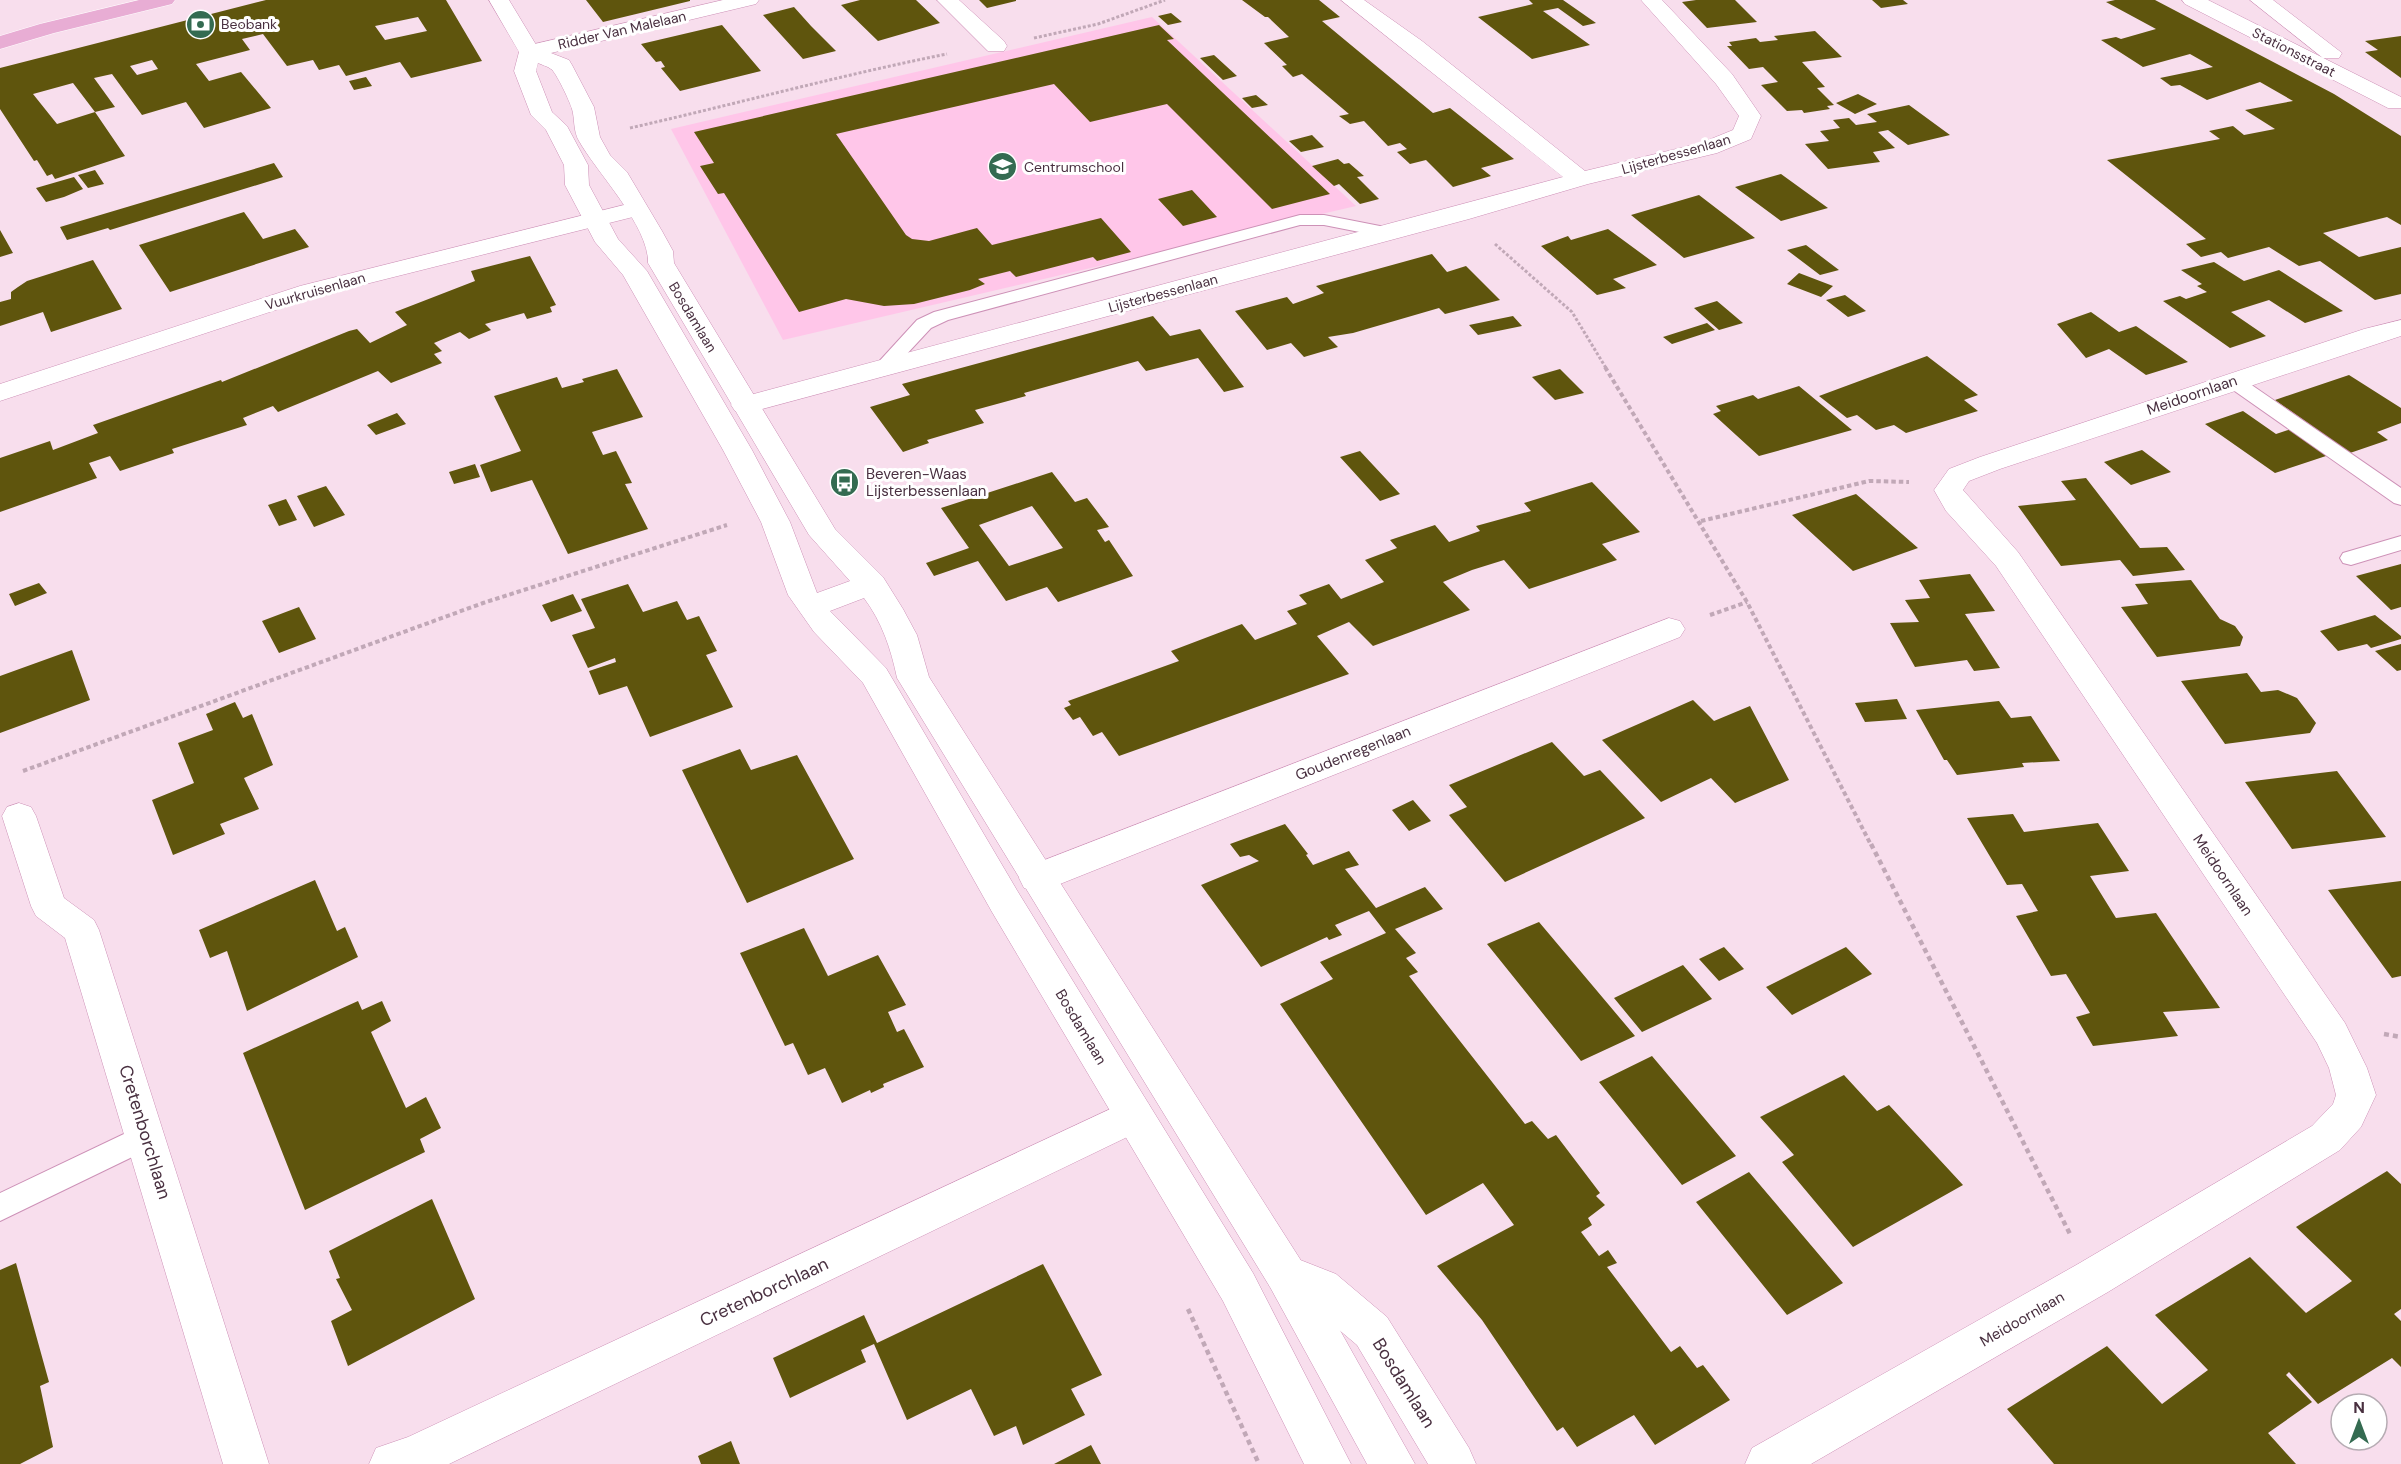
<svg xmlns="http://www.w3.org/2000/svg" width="2401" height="1464" viewBox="0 0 2401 1464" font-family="'DM Sans',sans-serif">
<rect width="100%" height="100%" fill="#f8deed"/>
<path fill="#ffc6e9" d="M1152,17l204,189 -573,134 -112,-211z"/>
<path fill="#5f550d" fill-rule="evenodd" d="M266,0h180l36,61 -71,17 -11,-16 -54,14 -7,-11 -20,5 -6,-10 -26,6 -24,-32 -21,5 8,11 -54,14 13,17 32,-9 30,36 -67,20 -18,-26 -44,13 -30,-41 -18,4 21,29 -20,5 -22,-29 -40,11 24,30 38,-12 30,44 -70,23 -3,-5 -5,2 -10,-16 -3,1 -34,-52v-41zM418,17l9,14 -42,9 -10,-14zM152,60l6,9 -21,6 -7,-9z
M586,0h104v1l-87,21z
M860,0h56l24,23 -62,18 -37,-36z
M979,0h37v1l-29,7z
M1242,0h77l21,17 -18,4 111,92 17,-5 64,51 -33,9 10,8 -38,11 -27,-27 -16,4 -13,-12 10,-3 -7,-6 -12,3 -24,-25 -14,3 -11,-8 10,-2 -47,-40 -9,3 -11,-11 5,-1 -23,-22 25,-6 -21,-20h-3z
M1529,0h34l33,23 -13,3 -25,-18 -15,3 47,34 -58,14 -54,-42 55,-13z
M1696,0h39l22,22 -50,6 -25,-26z
M1872,0h31l5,4 -27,4z
M2115,0h40l179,94 67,42v89l-14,-8 -64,16 36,24 42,-10v47l-26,6 -55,-39 -21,5 -30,-19 -41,11 -7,-6 -20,5 -15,-13 20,-5 -99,-79 113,-21 -11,-8 24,-5 11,9 31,-6 -30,-19 48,-9 -33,-19 -53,18 -27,-15 -9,1 -11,-8 53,-11 -23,-13 -47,13 -42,-27 15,-3 5,2 35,-10 -50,-27z
M794,7l17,19 25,25 -33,8 -40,-44z
M1171,13l11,9 -14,3 -10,-9z
M722,25l39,46 -81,20 -19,-23 4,-1 -4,-6 -5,1 -15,-18z
M1159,25l15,14 -7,1 163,154 -58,15 -105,-105 -77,18 -36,-38 -218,50 70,101 6,4 17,2 48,-13 15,17 109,-27 30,34 -34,9 -4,-4 -77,20 -6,-6 -32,8 7,5 -15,6 -56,14 -30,2 -38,-7 -47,13 -75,-119 -6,1 -18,-28 14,-3 -20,-31z
M1815,31l27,26 -40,5 23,25 -8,1 17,17 -7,1 3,3 -26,4 -2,-3 -15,1 -26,-26 17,-3 -15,-15 -14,2 -22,-23h5l-3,-4 27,-4 4,4 18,-2 -4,-4z
M2401,36v42l-36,-26 13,-2 -13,-9z
M1214,55l23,21 -14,4 -23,-22z
M366,77l6,9 -18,4 -5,-9z
M1858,94l19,10 -22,10 -19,-11z
M1256,95l12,10 -16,3 -10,-10z
M1909,105l41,30 -42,10 -20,-15 -10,2 17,16 -22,4 7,10 -52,7 -23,-25 24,-3 -9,-10 20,-3 -7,-8 16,-2 7,7 21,-3 -10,-8z
M1312,135l12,12 -23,5 -12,-11z
M1338,159l6,5 5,-1 15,13 -7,1 22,22 -19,5 -21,-20 -5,2 -22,-20z
M274,163l9,14 -173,53 -2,-2 -41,12 -7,-13z
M95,170l9,14 -16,4 -10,-13z
M1781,174l47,34 -47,13 -46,-34z
M74,177l9,12 -19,8 -18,5 -10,-14z
M1192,190l25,27 -34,9 -25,-27z
M1699,195l56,43 -71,20 -53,-43z
M244,212l19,27 32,-10 14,18 -139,45 -31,-47z
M1608,229l49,36 -44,14 13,9 -29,7 -56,-49 27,-10 3,4z
M0,230l13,23 -13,4z
M1806,245l33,25 -19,5 -33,-25z
M1432,254l15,18 19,-6 34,34 -55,14 -6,-6 -86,25 -25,4 10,10 -34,10 -13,-14 -24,7 -32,-39 52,-14 6,7 31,-11 -8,-7z
M530,256l26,49 -6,2 2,5 -25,7 -3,-6 -39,11 6,6 -22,9 -9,-7 -26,11 8,8 -8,3 8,9 -51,20 -13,-12 -100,41 -5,-6 -30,12 4,7 -75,24 2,4 -54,18 -10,-15 -21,7 8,15 -97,34v-54l50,-17 3,9 45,-17 -5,-8 128,-45 1,2 127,-51 8,-2 13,14 37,-18 -12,-13 80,-31 -4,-10z
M93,260l29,49 -71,23 -8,-20 -43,14v-24l11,-3v-7l7,-5 9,-6z
M2214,262l30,19 35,-11 64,41 -38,12 -36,-23 -38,12 35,24 -36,12 -67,-47 17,-5 6,3 21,-7 -10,-6 5,-2 -21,-14z
M1799,273l34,13 -12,11 -34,-13z
M1845,295l21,16 -18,6 -22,-17z
M1717,301l26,22 -24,7 -25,-22z
M2091,312l28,20 17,-6 52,36 -42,13 -37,-26 -23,9 -29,-34z
M1153,316l17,20 30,-7 44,58 -20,5 -26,-34 -52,13 -8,-10 -114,32 2,3 -51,14 9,13 -57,17 2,3 -26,9 -33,-45 40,-12 -8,-11z
M1513,316l9,10 -44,9 -9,-10z
M1707,323l8,7 -43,14 -9,-7z
M1927,356l51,39 -14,5 14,11 -72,22 -12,-8 -18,5 -19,-15 -10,3 -28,-22z
M617,369l26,48 -51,15 11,23 13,-4 16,32 -7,1 23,45 -80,25 -36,-74 -41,12 -11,-27 41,-14 -27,-55 63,-19 5,11 22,-6 -2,-3z
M1560,369l24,24 -29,7 -23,-23z
M2349,375l52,33v15l-24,9 11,8 -38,13 -75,-53z
M1799,386l53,44 -93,26 -46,-42 8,-3 -5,-5 37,-11 5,4z
M2243,411l33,23 15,-5 38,26 -54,18 -70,-49z
M397,413l9,11 -30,11 -9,-10z
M2142,450l29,22 -40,13 -27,-23z
M1360,451l40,43 -20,7 -40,-44z
M475,464l5,13 -26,7 -5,-12z
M1052,472l23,30 12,-4 22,29 -12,3 8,12 4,-2 24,36 -75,26 -11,-15 -41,14 -28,-40 -44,15 -8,-13 43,-15 -28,-40zM1032,506l31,42 -54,18 -30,-41z
M2086,478l54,70 27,-1 18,23 -52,6 -13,-16 -59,6 -43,-60 58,-6 -15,-19z
M1592,482l48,50 -38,12 15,16 -88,29 -25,-29 -32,10 -29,12 27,28 -97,36 -24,-24 -32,14 32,38 -230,82 -17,-24 -9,4 -13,-19 -7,3 -9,-12 7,-3 -3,-4 111,-40 -8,-10 71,-27 13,16 42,-16 -10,-13 20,-7 -8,-9 30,-11 12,15 43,-17 -19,-22 32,-12 -7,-8 45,-15 14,17 31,-11 -4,-5 55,-15 -7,-8z
M326,486l19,29 -31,12 -17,-31z
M1856,494l62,54 -65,23 -61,-56z
M286,499l11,21 -18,6 -11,-21z
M2401,564v43l-10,3 -35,-34z
M1970,574l25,37 -30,3 35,54 -26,3 -7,-11 -52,7 -25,-44 29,-1 -14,-22 25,-2 -11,-18z
M2191,580l29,39 15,7 8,11 -3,9 -83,11 -36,-50 27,-3 -13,-20z
M39,583l8,10 -32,13 -6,-12z
M628,584l15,28 34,-11 10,19 12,-4 18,35 -11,4 27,52 -83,30 -23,-51 -28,9 -10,-24 27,-9 -1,-4 -27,10 -16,-33 23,-7 -14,-29z
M573,594l9,17 -31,11 -9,-17z
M299,607l17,32 -37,14 -17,-32z
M2375,615l26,21v3l-30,9 -4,-4 -29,7 -18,-20z
M2401,644v26l-4,1 -22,-20z
M72,650l18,50 -90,33v-57z
M2247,673l14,19 17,-2 19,8 19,25 -6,10 -85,11 -44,-63z
M1897,699l10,20 -42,3 -10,-19z
M1693,700l21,21 36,-15 39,74 -54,23 -24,-25 -50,24 -59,-62z
M1999,701l12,17 20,-2 29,45 -38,2 2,4 -67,8 -10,-15h-3l-28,-50z
M235,702l8,16 9,-4 21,51 -29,13 15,31 -39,15 5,10 -52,21 -21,-55 42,-17 -16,-40 35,-13 -7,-16z
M1552,742l32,34 16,-6 45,48 -140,64 -56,-67 18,-8 -18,-22z
M740,749l11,21 46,-15 57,104 -107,44 -65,-133z
M2337,771l49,66 -94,12 -47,-67z
M1413,800l18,21 -22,10 -17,-21z
M2013,814l11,18 74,-9 31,48 -39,5 26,42 40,-5 64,95 -57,4 15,24 -85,10 -17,-29 14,-4 -24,-39 -15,2 -35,-60 22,-5 -16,-27 -15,1 -40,-67z
M1285,824l23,30 -2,1 7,10 36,-14 10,14 -14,4 31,39 49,-21 18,22 -48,20 21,24 -10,5 12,14 -9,4 116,148 7,-3 16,18 8,-4 44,58 -4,3 9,9 -17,13 4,7 -11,7 18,24 9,-6 9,13 -10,4 64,85 9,-6 17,22 6,-3 27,35 -75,45 -21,-30 -57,32 -14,-20 -6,4 -75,-111 -45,-54 77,-41 -31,-42 -57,32 -146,-211 53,-25 -13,-17 66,-29 -17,-22 -34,14 7,10 -13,5 -2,-3 -66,30 -60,-82 58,-24 -10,-6 -9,2 -10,-13z
M315,880l22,51 8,-4 13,30 -111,54 -20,-60 -17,7 -11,-28z
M2401,881v95l-9,2 -64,-88z
M1539,922l96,114 -54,25 -94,-117z
M804,928l24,48 50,-21 28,50 -18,7 9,20 7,-3 20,38 -41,17 1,3 -13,6 -1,-3 -28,13 -17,-35 -17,7 -15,-32 -8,3 -45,-93z
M1724,947l20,22 -25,12 -20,-22z
M1846,947l26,27 -80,41 -26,-28z
M1683,965l29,34 -70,33 -28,-34z
M358,1001l4,9 20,-9 9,20 -20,11 35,76 20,-11 15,31 -21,11 5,13 -120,58 -62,-157z
M1652,1056l84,100 -54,29 -83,-103z
M1844,1075l33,36 12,-6 74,80 -110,62 -71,-85 12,-7 -34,-38z
M2387,1171l14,13v125l-7,5 7,7v46l-9,-9 -74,46 -29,-32 -3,3 26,27 -44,31 28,31h-242l-47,-55 100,-63 55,58 46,-34 -53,-55 95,-58 56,56 46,-32 -56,-54z
M1749,1172l94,111 -56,32 -91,-113z
M432,1199l43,100 -127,67 -17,-45 21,-11 -16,-31 4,-1 -11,-27z
M16,1263l33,119 -9,4 13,61 -33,17h-20v-194z
M1043,1264l59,111 -31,14 14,26 -62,30 -7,-19 -22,10 -23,-47 -64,31 -33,-76 -13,6 5,12 -76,36 -17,-40 91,-43 13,28z
M731,1441l9,23h-39l-3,-8z
M1091,1445l10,19h-47z"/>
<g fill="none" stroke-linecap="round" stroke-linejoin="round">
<defs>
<path id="service" d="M1300,215h24l66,13 9,5 -9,5 -66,-13h-24l-352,95 -17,8 -40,43h-14l-3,-4 43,-47 17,-8z
M2233,375l7,2 161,111v17l-7,-2 -168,-118 -3,-4 3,-4z
M2401,536v14l-50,15 -8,-2 -3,-5 3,-5z
M147,1123l10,4 4,9 -4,9 -157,76v-28z"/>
<path id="minor" d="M723,0h36l-3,4 -226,54 -8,-1 -3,-5 3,-5z
M937,0h22l45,41 3,5 -3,5h-16z
M1341,0h23l58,41 163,130 116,-28 32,-13 6,-14 -23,-32 -75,-84h21l70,74 29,42 -10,23 -34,14 -129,31 -119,35 -714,192 -10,2 -10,-2 -4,-6 4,-6 828,-222z
M2182,0h26l193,97v11h-13l-203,-104z
M2250,0h23l69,53 -3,5h-16z
M636,202l9,2 3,5 -3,5 -327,82 -318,105v-17l300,-98z
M2401,320v16l-401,133 -31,12 -6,9 55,62 327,471 22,45 9,27 -15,32 -21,23 -232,142 -297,172h-66l7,-16 326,-184 234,-138 21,-22 3,-9 -7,-27 -12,-25 -321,-477 -50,-55 -12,-21 15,-21 31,-12 384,-128z
M1669,618l11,3 5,8 -5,8 -630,251 -13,4 -13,-4 -5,-10 5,-10z
M19,803l12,4 5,9 28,82 30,22 5,10 170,534h-46l-158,-526 -29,-22 -5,-10 -29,-90 5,-9z
M1134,1098l14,5 6,12 -6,12 -699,337h-80l7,-16 32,-11z
M1285,1254l51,20 51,43 82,131 7,16h-48l-71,-119 -51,-43 -36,-15 -6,-14 6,-14z"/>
<path id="tertiary" d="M489,0h20l29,48 31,12 3,5 22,42 6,30 10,18 17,17 35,59 11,20 1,12 161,266 48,48 20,32 14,26 12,42 371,582 115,205h-48l-97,-177 -373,-609c-6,-29 -15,-56 -33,-80l-34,13 56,57 132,224 235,381 98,191h-47l-81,-163 -231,-389 -129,-229 -49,-51 -26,-37 -27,-73 -38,-72 -100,-175 -28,-33 -30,-57 -1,-20 -18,-35 -15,-15 -17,-44 5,-19zM538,63c4,2 9,3 13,6 5,3 19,33 21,40 3,10 1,22 7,32 18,32 70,85 69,122l161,272 41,46 -33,12 -27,-71 -38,-72 -105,-179 -29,-32 -29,-54 -1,-20 -21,-39 -15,-14 -16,-41z"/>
<path id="primary" d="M139,0h36l-3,4 -118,29 -54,16v-13l40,-12z"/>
</defs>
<use href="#service" stroke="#cd91b7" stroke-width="2"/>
<use href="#minor" stroke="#cd91b7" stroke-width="1"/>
<use href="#tertiary" stroke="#cd91b7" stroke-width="1"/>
<use href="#primary" stroke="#fff" stroke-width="1"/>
<path stroke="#c1a8b7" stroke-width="3" stroke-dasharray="3 2" stroke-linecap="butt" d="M1034,38l64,-14 67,-24
M630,128c106,-24 211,-53 317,-74
M1495,244l77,68 34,56"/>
<path stroke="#c1a8b7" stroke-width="4" stroke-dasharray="4.5 3" stroke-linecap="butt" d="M1605,367l142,235 124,243
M1701,521l168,-40 40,1
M1710,615l37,-13
M23,771l460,-168 244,-78"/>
<path stroke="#c1a8b7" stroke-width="4.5" stroke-dasharray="5 4" stroke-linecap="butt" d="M1871,844l199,390
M2384,1034l17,3
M1188,1309l71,155"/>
<use href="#service" fill="#fff" fill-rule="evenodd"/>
<use href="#minor" fill="#fff" fill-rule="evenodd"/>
<use href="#tertiary" fill="#fff" fill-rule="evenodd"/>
<use href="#primary" fill="#e8add4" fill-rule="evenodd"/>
</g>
<defs>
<symbol id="bank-disc" viewBox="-11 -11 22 22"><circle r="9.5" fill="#346b51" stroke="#fff"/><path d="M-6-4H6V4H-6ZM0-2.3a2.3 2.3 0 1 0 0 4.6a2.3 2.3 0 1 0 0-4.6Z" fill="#fff"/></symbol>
<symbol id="school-disc" viewBox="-11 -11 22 22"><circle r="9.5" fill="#346b51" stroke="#fff"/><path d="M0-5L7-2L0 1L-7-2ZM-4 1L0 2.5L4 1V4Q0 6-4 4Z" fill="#fff"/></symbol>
<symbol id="bus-disc" viewBox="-11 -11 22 22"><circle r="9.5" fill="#346b51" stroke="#fff"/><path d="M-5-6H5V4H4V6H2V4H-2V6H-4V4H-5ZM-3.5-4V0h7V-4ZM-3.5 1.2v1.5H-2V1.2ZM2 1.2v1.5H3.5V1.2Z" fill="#fff"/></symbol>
</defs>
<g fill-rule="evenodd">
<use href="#bank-disc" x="184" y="8" width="33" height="33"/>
<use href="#school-disc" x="986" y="150" width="33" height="33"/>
<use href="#bus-disc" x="828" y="466" width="33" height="33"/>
</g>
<g text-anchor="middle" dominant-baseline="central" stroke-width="6" stroke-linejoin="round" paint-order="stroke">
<g font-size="14" fill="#493040" stroke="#fff" text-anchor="start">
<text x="221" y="24">Beobank</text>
<text x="1024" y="167">Centrumschool</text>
</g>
<g font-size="14" fill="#493040" stroke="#fff">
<text transform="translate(622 30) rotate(-13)">Ridder Van Malelaan</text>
<text transform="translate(2294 52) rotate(27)">Stationsstraat</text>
<text transform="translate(1676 154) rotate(-16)">Lijsterbessenlaan</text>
<text transform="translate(315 291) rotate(-16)">Vuurkruisenlaan</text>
<text transform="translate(1163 293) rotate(-15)">Lijsterbessenlaan</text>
<text transform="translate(693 317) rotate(59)">Bosdamlaan</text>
</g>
<g font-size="15" fill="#493040" stroke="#fff">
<text transform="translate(2192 395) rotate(-19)">Meidoornlaan</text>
<text transform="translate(1353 753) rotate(-22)">Goudenregenlaan</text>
<text transform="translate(2223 875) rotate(56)">Meidoornlaan</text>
<text transform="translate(1081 1027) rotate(59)">Bosdamlaan</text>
<text transform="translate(2022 1319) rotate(-30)">Meidoornlaan</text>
</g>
<g font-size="15" fill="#493040" stroke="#fff" text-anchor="start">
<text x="866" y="474">Beveren-Waas<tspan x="866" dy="17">Lijsterbessenlaan</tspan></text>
</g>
<g font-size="18" fill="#493040" stroke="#fff">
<text transform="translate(145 1132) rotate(73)">Cretenborchlaan</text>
<text transform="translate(764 1292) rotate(-25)">Cretenborchlaan</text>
<text transform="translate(1404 1383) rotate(58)">Bosdamlaan</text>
</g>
</g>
<g transform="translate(2359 1422)"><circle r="28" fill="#ffffff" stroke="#b6acb3" stroke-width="1.5"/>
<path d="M0-4.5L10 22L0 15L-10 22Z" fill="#346b51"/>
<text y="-9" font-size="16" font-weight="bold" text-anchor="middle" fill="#493040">N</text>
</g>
</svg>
